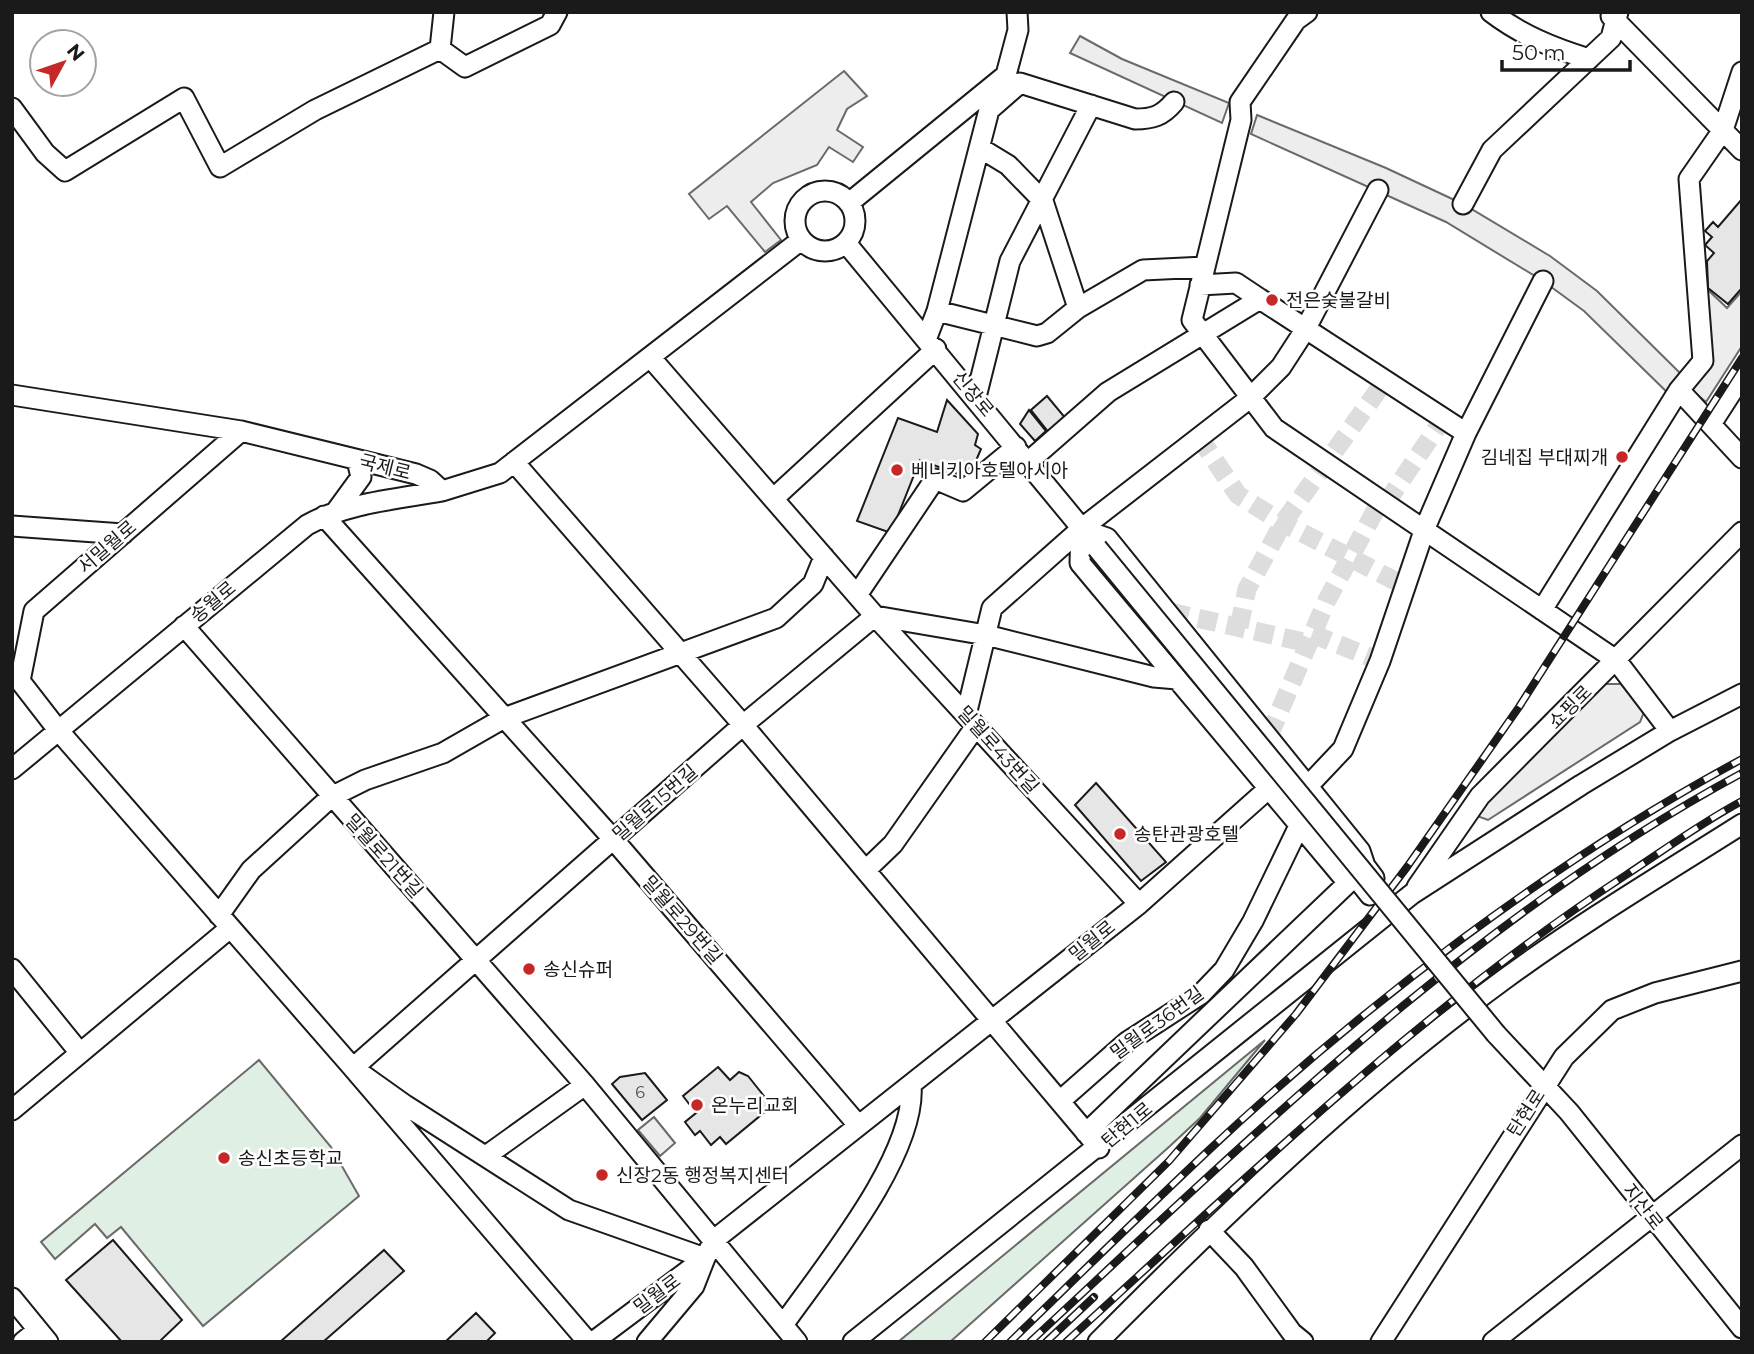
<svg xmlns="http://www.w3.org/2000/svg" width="1754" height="1354" viewBox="0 0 1754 1354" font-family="Montserrat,'Noto Sans KR',sans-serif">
<rect width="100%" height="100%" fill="#fff"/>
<path fill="#e0efe3" stroke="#6a6a6a" stroke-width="2" d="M1265,1040l-65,78 -30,28 -220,196h-52z
M259,1060l72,87 28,49 -156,130 -82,-99 -14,11 -12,-14 -40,35 -14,-17z"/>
<path fill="#ededed" stroke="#6a6a6a" stroke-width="2" d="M1080,36l42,23 107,44 -7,20 -152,-70z
M844,71l23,25 -20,13 -10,21 26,17 -10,15 -24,-15 -12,18 -44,18 -22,19 30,38 -16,12 -38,-46 -18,13 -20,-25z
M1257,115l129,53 77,36 87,52 47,35 87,86 -11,21 -89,-87 -41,-30 -97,-59 -195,-88z
M1706,288l21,20 15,-17v55l-36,56 -17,-14z
M1605,684h16l23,28 -4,10 -152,98 -11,-4 4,-10z
M654,1117l21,26 -15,13 -22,-26z"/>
<path fill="#e6e6e6" stroke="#1a1a1a" stroke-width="2" d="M1742,199v89l-14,16 -20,-16 -1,-27 7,-8 -9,-8 7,-8 -7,-6 8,-9 5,5z
M1047,396l20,24 -17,14 -19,-24z
M947,400l31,34 -3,11 6,4 -6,14 -5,1 -4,13 -46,-17 -29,73 -34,-12 41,-103 39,14z
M1029,410l17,21 -11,10 -15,-17z
M1096,783l70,79 -25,19 -66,-76z
M718,1067l12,13 9,-8 9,4 24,30 -46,38 -6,-7 -9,8 -11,-14 -5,4 -10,-13 11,-9 -13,-17z
M645,1073l22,27 -25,20 -30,-36 8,-7z
M113,1240l69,80 -23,22h-37l-56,-62z
M384,1250l20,21 -81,71h-43z
M476,1313l19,20 -9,9h-41z"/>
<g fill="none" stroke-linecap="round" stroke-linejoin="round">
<path stroke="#ddd" stroke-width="19" stroke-dasharray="19 10" stroke-linecap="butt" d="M1199,437l39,58 45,28 120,62
M1386,503l57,-84
M1170,612l138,31
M1239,627l8,-38 36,-66 101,-141
M1312,634l68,27
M1269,736l58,-136 54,-100"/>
<defs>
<path id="minor" d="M1307,12l-11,8 -56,82 1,18 -49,200 82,108 342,232 54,71
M1491,12c30,23 62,36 98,47
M1611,16l131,134
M440,49l4,-37
M12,108l33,45 20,18 119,-73 36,69 95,-57 125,-61 25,18 85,-42 7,-13
M980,148l28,17 35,36 35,107
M795 221a30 30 0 1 1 60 0a30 30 0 1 1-60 0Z
M849,203l157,-128 12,-45 -1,-18
M1463,204l29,-54 119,-112 7,-26
M846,243l242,293
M1200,285l36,-2 24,16
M937,311l100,25 10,-3 31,-25 65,-38 62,-3
M927,337l10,-26 52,-201 31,-27 115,36c18,0 27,-3 39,-17
M650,357l225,259 264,288
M1679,390l63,68
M12,395l229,36 175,43 14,6 12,11 58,-18 301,-233
M976,397l34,-136 81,-156
M1711,424l31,-48
M514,462l229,263 356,423
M1028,462l80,-70 152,-93 206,134
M774,498l162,-149
M334,514l27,-37 -4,-17
M324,516l289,323 245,286
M12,526l111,8
M1081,529l-1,34 268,320 7,-7 15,19
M1081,529l26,9 253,313 5,15 9,12
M857,595l78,-116 28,12 53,-44
M1542,610l137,-220 24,-29 -14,-182 34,-49 19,-58
M184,626l401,459 212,257
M20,681l38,49 295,338 52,37 164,105 136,48 -11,28 -47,56
M20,681l14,-70 207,-180
M966,715l26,-107 89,-79 169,-131 31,-31 24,-37 73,-140
M12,769l295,-244c39,-22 91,-26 135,-34
M1308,786l35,-37 37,-88 45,-133 41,-95 77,-152
M866,870l27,-26 83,-118
M1417,887l63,-91 262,-264
M219,915l32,-45 80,-73 34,-17 78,-27 61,-35 272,-100 37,-34 11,-27
M12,969l68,84
M1496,1034l73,78 173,216
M1060,1101l67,-59 74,-48 23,-24 29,-49 47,-97
M12,1110l218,-182
M1086,1133l262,-250
M486,1156l99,-71
M1209,1230l35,37 48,66 11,9
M12,1298l36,44
M783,1325c40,-57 134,-170 128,-240
M23,1342l15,-12
M588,1342l-235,-274 390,-343 132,-109 111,19 168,42 23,2
M593,1342l112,-84 9,-18 425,-336 129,-115
M853,1342l559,-448 169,-109 89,-54 72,-37
M1098,1342c128,-129 260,-256 408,-364 75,-55 157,-104 236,-154
M1381,1342l183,-285 48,-47 43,-17 87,-22
M1493,1342l249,-197"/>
</defs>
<use href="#minor" stroke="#1a1a1a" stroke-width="23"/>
<use href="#minor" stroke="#fff" stroke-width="19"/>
<defs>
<path id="rail" d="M985,1342l184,-181 127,-147 111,-147 112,-160 223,-349
M1010,1342c66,-64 132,-129 199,-192 156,-146 344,-289 533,-391
M1030,1342c222,-206 443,-424 712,-569
M1046,1342l48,-45
M1066,1342c180,-164 355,-333 560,-467 38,-25 75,-52 116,-74"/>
</defs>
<use href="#rail" stroke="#1a1a1a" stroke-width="8"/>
<use href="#rail" stroke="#fff" stroke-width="5" stroke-dasharray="16" stroke-linecap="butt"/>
<defs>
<path id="minor-bridge" d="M1097,548l399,486"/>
</defs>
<use href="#minor-bridge" stroke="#1a1a1a" stroke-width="23" stroke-linecap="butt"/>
<use href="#minor-bridge" stroke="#fff" stroke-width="19"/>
</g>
<g fill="#c62828" stroke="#fff" stroke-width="2.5">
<circle cx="1272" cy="300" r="7"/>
<circle cx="1622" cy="457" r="7"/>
<circle cx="897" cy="470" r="7"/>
<circle cx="1120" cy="834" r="7"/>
<circle cx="529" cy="969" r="7"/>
<circle cx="697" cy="1105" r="7"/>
<circle cx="224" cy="1158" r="7"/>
<circle cx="602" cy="1175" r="7"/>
</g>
<g text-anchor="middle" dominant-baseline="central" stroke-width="5" stroke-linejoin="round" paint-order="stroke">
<g font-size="16" fill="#4d4d4d">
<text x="640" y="1092">6</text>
</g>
<g font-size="19" fill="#1a1a1a" stroke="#fff" text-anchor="start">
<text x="1286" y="300">전은숮불갈비</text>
<text x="1608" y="457" text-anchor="end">김네집 부대찌개</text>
<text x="911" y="470">베니키아호텔아시아</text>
<text x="1134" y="834">송탄관광호텔</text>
<text x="543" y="969">송신슈퍼</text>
<text x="711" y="1105">온누리교회</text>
<text x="238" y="1158">송신초등학교</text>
<text x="616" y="1175">신장2동 행정복지센터</text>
</g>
<g font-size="19" fill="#1a1a1a" stroke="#fff">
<text transform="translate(973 394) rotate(50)">신장로</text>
<text transform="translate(385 467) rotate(14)">국제로</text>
<text transform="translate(107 547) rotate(-41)">서밀월로</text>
<text transform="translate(213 602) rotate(-40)">송월로</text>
<text transform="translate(1570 707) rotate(-45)">쇼핑로</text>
<text transform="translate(998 750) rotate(48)">밀월로43번길</text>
<text transform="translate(655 803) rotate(-41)">밀월로15번길</text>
<text transform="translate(384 856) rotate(48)">밀월로21번길</text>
<text transform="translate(682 920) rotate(49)">밀월로29번길</text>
<text transform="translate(1092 941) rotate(-39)">밀월로</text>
<text transform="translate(1157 1023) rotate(-36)">밀월로36번길</text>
<text transform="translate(1526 1113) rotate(-57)">탄현로</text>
<text transform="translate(1127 1125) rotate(-40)">탄현1로</text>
<text transform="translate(1643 1207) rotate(52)">지산로</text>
<text transform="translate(657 1294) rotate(-37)">밀월로</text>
</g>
</g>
<rect width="1754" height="1354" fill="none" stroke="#1a1a1a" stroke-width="28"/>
<g transform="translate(63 63) rotate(50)"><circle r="33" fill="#ffffff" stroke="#a3a3a3" stroke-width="2"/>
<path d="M0-5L12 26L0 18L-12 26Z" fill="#c62828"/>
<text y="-10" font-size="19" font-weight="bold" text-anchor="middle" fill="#1a1a1a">N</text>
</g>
<path d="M1502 60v10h128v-10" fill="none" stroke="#1a1a1a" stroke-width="3.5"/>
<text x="1512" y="60" font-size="21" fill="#1a1a1a" stroke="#ffffff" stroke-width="5" paint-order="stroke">50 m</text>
</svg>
